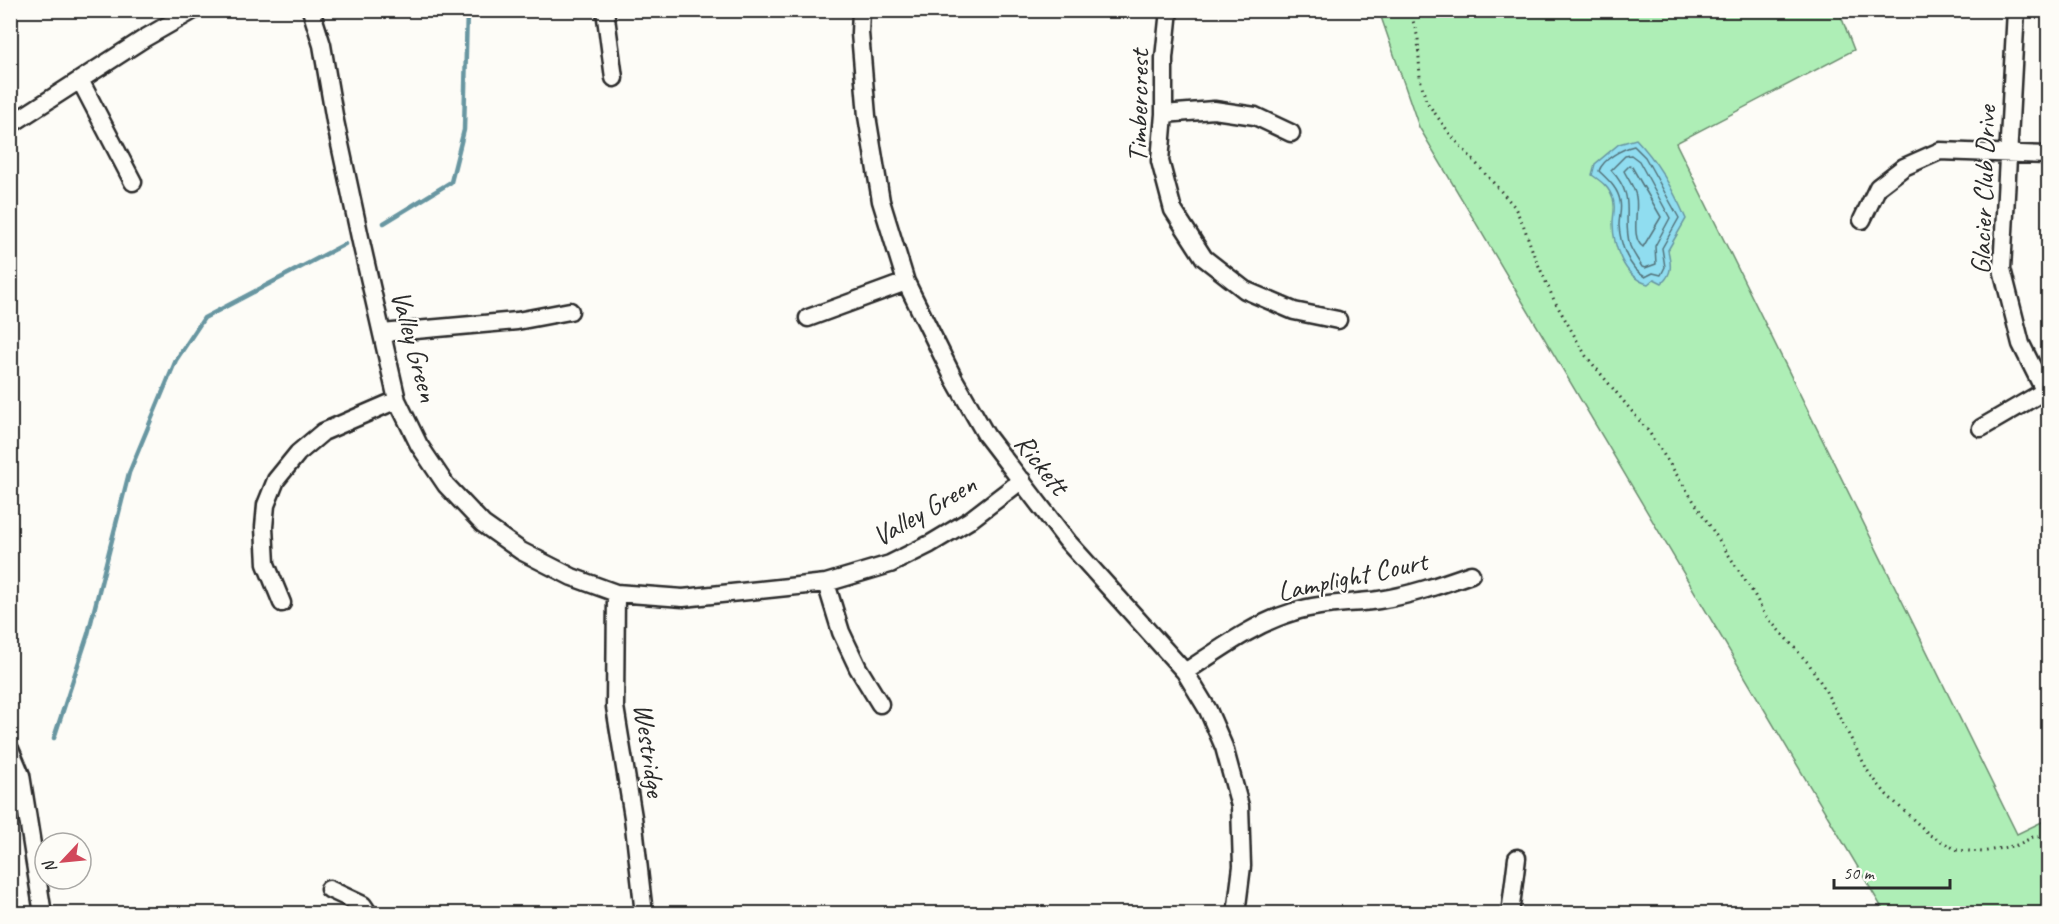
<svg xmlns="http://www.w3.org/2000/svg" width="2059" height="924" viewBox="0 0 2059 924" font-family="Caveat,sans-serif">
<rect width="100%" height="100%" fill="#fdfcf7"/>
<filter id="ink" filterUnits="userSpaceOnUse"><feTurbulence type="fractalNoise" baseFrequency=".0167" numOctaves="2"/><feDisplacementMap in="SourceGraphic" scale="12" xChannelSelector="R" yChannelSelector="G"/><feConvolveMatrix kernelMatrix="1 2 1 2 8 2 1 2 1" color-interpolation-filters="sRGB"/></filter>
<g filter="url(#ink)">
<path fill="#aeeeb6" stroke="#6c8c70" stroke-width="1.5" d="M1379,11h460l15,39 -178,93 341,691 31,-15v94h-163l-466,-786z"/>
<path fill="#90ddf0" stroke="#6896a1" stroke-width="1.5" d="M1636,139c21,22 38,52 50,80l-18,31c3,14 5,23 -6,33l-8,-4 -6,5c-24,-6 -35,-38 -35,-61 0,-8 3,-17 0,-24 -4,-12 -11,-17 -21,-24l3,-11 24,-20z"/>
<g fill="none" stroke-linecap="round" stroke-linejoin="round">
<path stroke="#53727a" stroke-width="1.5" d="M1634,146l11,11 34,61 -17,30 3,19 -4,8 -8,-2 -8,4c-17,-9 -25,-34 -26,-52 0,-8 3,-16 1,-24 -2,-13 -12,-21 -21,-30 4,-12 23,-22 35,-25z
M1631,155l8,6 31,57 -15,28 1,18 -11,4 -3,-1c-4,-7 -9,-14 -12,-21 -9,-32 8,-47 -19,-76l14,-14z
M1629,166l3,1 29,50 -18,30c-13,-9 -4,-36 -7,-50 -1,-9 -8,-18 -12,-26z"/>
<path stroke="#6896a1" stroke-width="4.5" d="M384,223l67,-41 13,-52 3,-120
M54,738l34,-104 41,-161 47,-113 28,-42 141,-74"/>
<defs>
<path id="minor" d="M311,10l11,35 13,76 26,121 36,158 22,45 27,40 37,39 38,27 51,26 44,16 67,5 143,-15 64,-19 40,-20 40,-24 52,-40
M605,10l9,68
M861,10l-1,23 7,83 14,85 25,81 48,97 32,56 82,107 117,130 23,38 16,37 16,59 2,60 -6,48
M1169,10l-5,48v56l-4,47 13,49 31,48 41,32 49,21 44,9
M2016,10l-14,259 19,75 27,54
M80,80l53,102
M1164,114l50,-4 41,6 36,17
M10,125l135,-87 49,-28
M1862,220l16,-33 26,-20 36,-16 108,4
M808,318l98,-36
M382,333l135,-12 53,-10
M1981,428l67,-39
M826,583l15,49 17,36 22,36
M616,593l-1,114 18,110 11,97
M282,603l-16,-39 -2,-37 2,-22 10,-25 22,-27 25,-21 74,-32
M1185,672c34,-22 68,-48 108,-60 27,-9 57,-8 86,-12 32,-5 61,-15 92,-26
M10,749l11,26 22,139
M329,889l34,16 6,9
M1510,914l7,-56"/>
</defs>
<use href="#minor" stroke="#2b2b2b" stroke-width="21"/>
<path stroke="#2b2b2b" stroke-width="3" stroke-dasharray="1.5 4.5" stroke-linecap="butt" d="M1410,10l8,28 2,40 6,23 24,33 64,72 9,18 11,31 20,45 32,56 63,76 105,162 11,21 44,49 14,22 46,87 18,22 43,40 27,15 25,2 35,-7 16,-8 15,-1"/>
<use href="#minor" stroke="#fdfcf7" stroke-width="16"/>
</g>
</g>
<g text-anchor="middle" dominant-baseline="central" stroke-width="4.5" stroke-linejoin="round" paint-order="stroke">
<g font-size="28" fill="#2b2b2b" stroke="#fdfcf7">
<text transform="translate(1138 106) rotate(-89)">Timbercrest</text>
<text transform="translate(1983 190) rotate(-88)">Glacier Club Drive</text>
<text transform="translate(415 346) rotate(75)">Valley Green</text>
<text transform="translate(1042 464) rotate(52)">Rickett</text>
<text transform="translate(924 510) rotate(-30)">Valley Green</text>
<text transform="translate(1352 576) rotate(-12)">Lamplight Court</text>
<text transform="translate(650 750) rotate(82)">Westridge</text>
</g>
</g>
<rect width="2059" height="924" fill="none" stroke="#fdfcf7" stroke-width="36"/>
<rect x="18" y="18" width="2023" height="888" fill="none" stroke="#2b2b2b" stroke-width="2" filter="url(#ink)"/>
<g transform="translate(63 861) rotate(244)"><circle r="28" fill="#fdfcf7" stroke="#a9a8a5" stroke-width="1.5"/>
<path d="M0-4.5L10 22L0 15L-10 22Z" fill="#d1495b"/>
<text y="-9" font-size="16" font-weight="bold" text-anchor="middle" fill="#2b2b2b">N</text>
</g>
<path d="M1834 879v9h116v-9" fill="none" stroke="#2b2b2b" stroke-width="3"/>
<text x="1843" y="879" font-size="18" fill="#2b2b2b" stroke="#fdfcf7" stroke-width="4.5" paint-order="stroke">50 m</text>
</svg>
